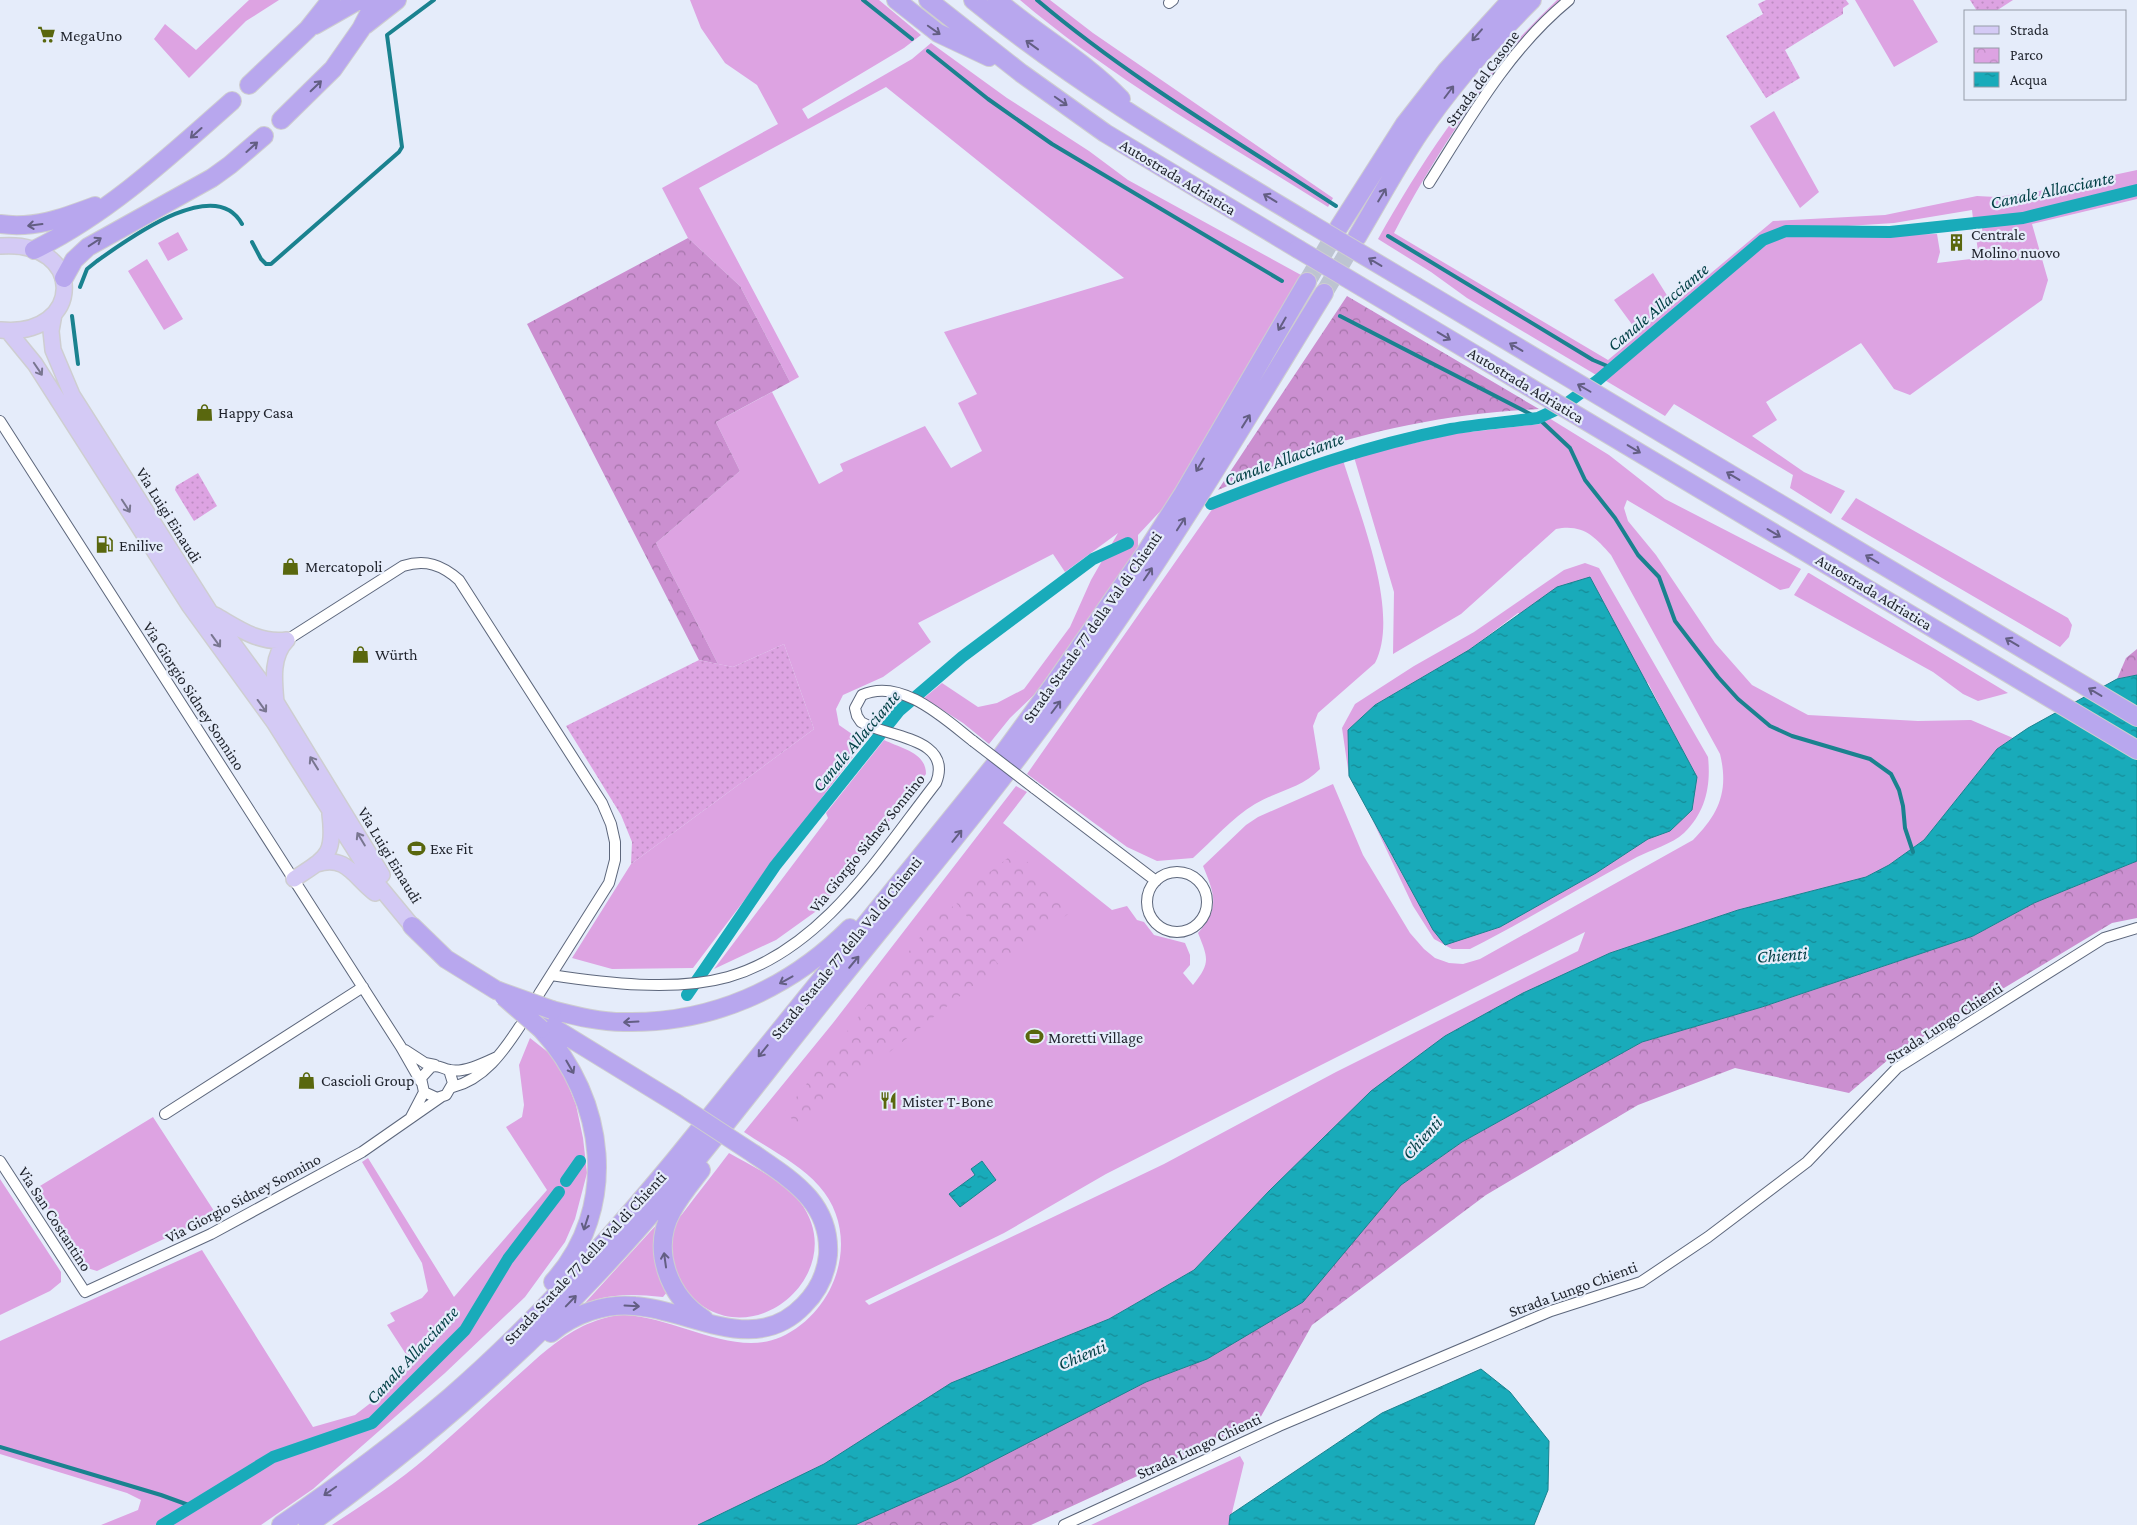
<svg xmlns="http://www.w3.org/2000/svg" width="2137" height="1525" viewBox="0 0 2137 1525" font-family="'Crimson Pro',serif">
<defs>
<pattern id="forest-crowns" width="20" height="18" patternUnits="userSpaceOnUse" patternTransform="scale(1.25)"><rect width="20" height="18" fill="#cb8fd0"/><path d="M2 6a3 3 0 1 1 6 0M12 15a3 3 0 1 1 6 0" fill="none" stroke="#a474a9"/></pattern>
<pattern id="park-crowns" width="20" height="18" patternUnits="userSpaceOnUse" patternTransform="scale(1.25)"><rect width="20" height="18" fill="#dda3e2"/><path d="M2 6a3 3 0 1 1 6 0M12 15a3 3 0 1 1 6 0" fill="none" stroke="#bd8cc2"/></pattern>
<pattern id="garden-dots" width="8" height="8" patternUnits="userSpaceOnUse" patternTransform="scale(1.25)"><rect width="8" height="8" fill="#dda3e2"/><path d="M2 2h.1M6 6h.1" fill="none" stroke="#bd8cc2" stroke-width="1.8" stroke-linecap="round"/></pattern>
<pattern id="water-ripples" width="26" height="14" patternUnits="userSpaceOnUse" patternTransform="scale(1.25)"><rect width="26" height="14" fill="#19abba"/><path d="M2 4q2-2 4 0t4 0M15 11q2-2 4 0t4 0" fill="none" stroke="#168b97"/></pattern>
</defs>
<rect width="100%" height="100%" fill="#e5ecfa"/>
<path fill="#dda3e2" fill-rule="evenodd" d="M249,0h30l-33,21 -57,57 -35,-39 11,-15 31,26z
M690,0h189l42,35 -17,13 -102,61 6,10 104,-60 19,-16 76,55 82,53 39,29 173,95 -134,229 -29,31v13l-102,145 -26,25 -21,26 -26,-21 -39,-25 18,-15 36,24 19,-4 27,-14 46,-62 21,-47 27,-47 -53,39 -12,-18 -135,69 13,19 -48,35 -40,18 -7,14 3,16 23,16 -1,5 -168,222 -81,1 -40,-11 59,-94 183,-135 -30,-85 -51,23 -15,-3 -62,-121 84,-72 -24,-49 56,-30 47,92 24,-13 -3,-7 85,-38 26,42 31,-17 -24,-48 19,-9 -33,-62 180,-54 -238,-191 -187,101 100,189 -9,5 -50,-96 -52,-48 -26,-50 116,-64 -21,-39 -32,-22 -24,-35z
M1020,0h30l43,33 240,165 -5,9c-105,-66 -214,-127 -308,-207z
M1557,0h3c-68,67 -122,149 -166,233l214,127 31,-26 -25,-34 39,-27 20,32 100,-84 112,-6 92,-19 19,1 43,-6 98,-21v29l-105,25 16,56 -6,20 -132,95 -16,-6 -33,-46 -95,59 11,18 -25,16 52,36 41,19 -14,23 -41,-26 3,-13 -119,-71 -9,12 -198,-118 -36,-26 -53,-33c49,-87 106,-170 179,-239zM1972,210l2,18h8l1,8 -7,1 3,21 -42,5 3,-11 -3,-18 -97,2 -8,-9 62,-4z
M1855,0h58l25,42 -44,25z
M1774,111l45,81 -19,16 -50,-82z
M178,232l10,18 -20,11 -10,-18z
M147,259l36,60 -19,11 -36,-59z
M1549,418l60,37 56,44 136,70 -12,19 -9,2 -153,-90 -3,8 4,13 28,34 59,88 37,42 56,30 110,6 53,-1 42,18 -16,11 -73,91 -35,25 -23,12 -128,33 -128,43 -87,40 -78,43 -176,155 -75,79 -85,49 -285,145 -126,61h-366c32,-21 66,-43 95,-68 30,-26 59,-53 89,-80 20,-18 42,-39 67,-51 10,-5 31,-12 42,-11 50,2 109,43 156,22 57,-26 81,-103 38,-151 -19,-22 -50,-37 -75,-54l89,-109 183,-237 11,6 -24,31 109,87 15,-4 10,14 7,2 10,13 31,8 5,12v10l-7,8 10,12c18,-22 15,-27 5,-52 22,-25 17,-38 5,-67l43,-41 12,-8 75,-33 30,71 47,78 14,16 11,9 14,5 14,1 17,-5 213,-119c26,-26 36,-49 27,-86l-109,-199c-17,-19 -28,-31 -55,-26l-95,85 -68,40 1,-62 -40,-135 99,-23 87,-10zM1585,932l-7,19 -242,121 -172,92 -295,141 -4,-4 139,-68 102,-59 120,-61z
M1343,460c16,53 58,153 32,203l-57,50 -5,13 7,43c-18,19 -43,22 -65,35 -23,14 -42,36 -62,54l-36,3 -30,-14 -100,-73 186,-266z
M1856,498l212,120 4,7 -3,12 -9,10 -219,-128z
M1585,563l14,5 109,189c3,28 -2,55 -24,76 -12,11 -33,17 -47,24 -56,30 -110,63 -167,92h-18l-18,-10 -21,-33 -41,-87 30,55 44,70 54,-17 96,-54 52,-34 22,-8 22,-22 4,-32 -48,-94 -130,-70 -49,37 -94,55 -27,25 1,46 -7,-48 13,-24 59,-38 60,-34 90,-62z
M1808,573h1l199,120 -30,8 -15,-7 -30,-22 -139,-77z
M884,740c16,8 42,12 42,34l-104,133 -46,33 -62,29 114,-151 -2,-5z
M530,1038l19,15 14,19 13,33 7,33 4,35 -12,46 -10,23 -40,55 -80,76 -132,116 -52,36h-160l37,-15 3,-10 -14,-7 -127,-39v-113l202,-91 111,177 42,-12 22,-17 34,-36 -24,-37 8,-4 -5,-8 32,-15 6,-7 -6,-28 -60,-101 6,-4 86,139 93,-107 -41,-63 16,-10 2,-12 -5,-40z
M153,1117l63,97 -119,57 -10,-3 -52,-79z
M729,1153c24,14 54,27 71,49 55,72 -57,166 -119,83 -10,-13 -17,-38 -12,-54 2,-6 10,-13 14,-18 15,-20 31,-40 46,-60z
M0,1179l61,93v10l-11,9 -50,24z
M659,1222l9,69 -5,6c-30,-3 -49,-4 -78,6z
M1240,1456l4,7 -15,62h-138z"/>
<path fill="url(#forest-crowns)" d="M688,238l52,48 50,96 -74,40 24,49 -84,72 62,121 -19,-4 -172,-336z
M1347,296l192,113c-81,4 -167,19 -243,48 -26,10 -52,22 -78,33z
M2137,649v26l-20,4 9,-21z
M2137,861v57l-25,5 -216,130 -47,40 -114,-25 -97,37 -152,90 -174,130 -53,95 -228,105h-176l291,-143 61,-23 95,-57 99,-117 61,-43 180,-100 120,-35 211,-71 61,-33z"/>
<path fill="url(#park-crowns)" d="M1018,850l50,64 -64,50 -50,-64z
M948,901l51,64 -200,159 -15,-11z"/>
<path fill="url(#garden-dots)" d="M1766,0h80l3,4 -6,4v6l-58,36 15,28 -34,20 -40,-62 37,-22 -5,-10z
M1970,0h43l-17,11h-19z
M198,473l19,33 -23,15 -19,-31 1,-4z
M784,644l30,85 -183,135 1,-22 -11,-27 -55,-89 133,-66 34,7z"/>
<path fill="url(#water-ripples)" stroke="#1a828f" d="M1590,577l107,200 -5,33 -22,21 -22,8 -52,34 -96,54 -55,18 -12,-15 -84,-154 -1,-46 27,-25 94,-55 88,-63z
M2137,675v186l-103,42 -61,33 -211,71 -120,35 -180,100 -61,43 -98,117 -96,57 -61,23 -190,98 -101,45h-157l126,-61 127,-81 158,-64 85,-49 75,-79 102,-100 74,-55 78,-43 87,-40 128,-43 128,-33 23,-12 35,-25 73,-91 31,-21 89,-49z
M982,1161l14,19 -36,27 -11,-13 26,-19 -4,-6z
M1481,1369l29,23 39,49 -1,49 -14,35h-305l1,-10 152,-102z"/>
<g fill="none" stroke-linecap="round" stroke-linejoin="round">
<path stroke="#1a828f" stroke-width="4" d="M863,0l49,39
M1037,0c92,78 198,140 299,206
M928,51l60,48 64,45 230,137
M1388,236l205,124 19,8
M252,242l9,17 5,5h5l128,-112 3,-5 -15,-112 47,-35
M80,287l7,-18 10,-8c30,-21 118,-87 145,-37
M72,316l6,48
M1340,316l198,102 32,30 15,32 30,38 23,37 21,22 16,44 43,56 20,22 32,27 22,10 78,23 21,15 8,16 4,16 2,22 8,24
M0,1447l161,48 33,12"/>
<path stroke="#19abba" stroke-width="12" d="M1211,504c78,-31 157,-59 240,-75 29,-5 58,-7 87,-11l24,-11 36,-27 165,-140 23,-9 104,1 133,-14 114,-28
M687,995l88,-129 124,-155 63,-54 131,-98 35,-16
M566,1181l14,-20
M162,1525l111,-68 99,-34 93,-93 43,-71 51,-67"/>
<path stroke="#bdc4d1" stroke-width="18" stroke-dasharray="18 9" stroke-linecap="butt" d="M1307,282l32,-55
M1324,293l33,-56"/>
<defs>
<path id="street" d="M1169,3l4,-3
M1429,183c41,-65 80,-134 140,-183
M0,421l401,626 20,35
M287,640l116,-74c23,-7 39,-1 56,14l143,223 9,21 4,18v18l-6,23 -70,111
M1034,788l122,93
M1147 902a30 30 0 1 1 60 0a30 30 0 1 1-60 0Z
M551,975c54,8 123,17 177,2 94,-27 151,-121 208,-194 18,-46 -51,-46 -75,-61l-4,-6 -2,-8 7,-13c39,-18 83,24 111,46
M405,1050l20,13 10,2
M449,1070l4,13 -7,12 -9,3 -13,-6 -3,-14 10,-11c8,-3 11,2 19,3 14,3 34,-7 47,-13
M453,1087c31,-8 50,-35 67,-61
M165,1114l198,-127
M411,1117l13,-25
M0,1161l85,131 126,-58 151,-82 79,-55
M1064,1525l215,-99 272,-115 90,-29 67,-45 99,-75 90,-94 207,-130 33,-10"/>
<path id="primary" d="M0,246c87,-7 84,92 1,84
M54,314l-3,17 2,19 19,45 138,217 66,90 106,173
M8,331l27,33 154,241 85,117 100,158 38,46
M215,615c23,13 44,29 72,25
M276,702c-2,-21 -5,-46 11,-62
M317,864c29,-10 38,14 58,29
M294,879c33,-22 41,-23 36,-65"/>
<path id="highway" d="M896,0l42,33 51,24
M928,0l93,73 84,60 193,116
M973,0c105,86 222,154 338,224
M997,0c40,35 87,60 124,99
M315,25l44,-25
M365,25l32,-25
M249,85l59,-56 23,-29
M281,120l52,-51 28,-40 15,-29
M0,224c34,5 63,-6 95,-18
M1339,227l65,-102 43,-55 64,-70
M1357,237c21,-35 40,-71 63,-105 32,-48 71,-91 112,-132
M34,250c74,-36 137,-95 198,-149
M64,278l10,-18 14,-13 124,-69 18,-13 34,-29
M1417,287l720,430
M1402,311l735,439
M412,926l34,33 50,31
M552,1010c24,6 47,12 72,12 87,2 165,-33 226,-94
M544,1022l132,81
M541,1029c65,70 79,179 12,253
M701,1170c-10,13 -21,26 -29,41 -21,38 -4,85 32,108
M551,1333c23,-19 54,-30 84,-27 57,4 120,51 169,-1 13,-13 22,-31 24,-50 3,-52 -36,-75 -74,-101
M281,1525c58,-40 115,-82 169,-128 82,-71 155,-153 224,-236l323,-399 57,-78 90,-129 39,-61 124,-212
M308,1525c106,-76 203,-159 292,-254 81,-86 152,-182 226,-274 81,-101 164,-199 240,-304 94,-128 175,-265 258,-400"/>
</defs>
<use href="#street" stroke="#5d677c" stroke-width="12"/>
<use href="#primary" stroke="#ceced0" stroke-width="18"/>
<use href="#highway" stroke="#ceced0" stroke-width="20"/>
<use href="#street" stroke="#fff" stroke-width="10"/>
<use href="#primary" stroke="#d4caf5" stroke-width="15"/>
<use href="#highway" stroke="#b8a7ee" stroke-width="18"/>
<defs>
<path id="street-bridge" d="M973,741l61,47"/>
<path id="highway-bridge" d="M1311,224l106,63
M1298,249l104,62
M496,990l56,20
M504,997l37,32
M676,1103l78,51"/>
</defs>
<use href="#street-bridge" stroke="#5d677c" stroke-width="12" stroke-linecap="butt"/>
<use href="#highway-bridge" stroke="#ceced0" stroke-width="20" stroke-linecap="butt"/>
<use href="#street-bridge" stroke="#fff" stroke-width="10"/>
<use href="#highway-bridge" stroke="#b8a7ee" stroke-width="18"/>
</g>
<defs><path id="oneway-shaft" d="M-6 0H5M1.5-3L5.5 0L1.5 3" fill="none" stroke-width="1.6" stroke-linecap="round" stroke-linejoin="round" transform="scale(1.25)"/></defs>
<g stroke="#635e83">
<use href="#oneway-shaft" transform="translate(934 30) rotate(35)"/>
<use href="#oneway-shaft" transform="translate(1477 35) rotate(131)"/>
<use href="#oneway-shaft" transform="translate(1032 45) rotate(-144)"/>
<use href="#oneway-shaft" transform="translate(316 86) rotate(-44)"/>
<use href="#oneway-shaft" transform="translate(1449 92) rotate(-53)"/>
<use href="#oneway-shaft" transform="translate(1061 101) rotate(35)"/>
<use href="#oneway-shaft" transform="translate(196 133) rotate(138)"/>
<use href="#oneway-shaft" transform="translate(252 147) rotate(-42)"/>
<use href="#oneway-shaft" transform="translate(1382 195) rotate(-59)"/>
<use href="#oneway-shaft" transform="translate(1270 198) rotate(-149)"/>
<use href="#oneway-shaft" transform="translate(35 225) rotate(173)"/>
<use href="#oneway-shaft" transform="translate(95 242) rotate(-33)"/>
<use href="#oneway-shaft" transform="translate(1375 262) rotate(-149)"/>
<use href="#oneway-shaft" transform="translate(1282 324) rotate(120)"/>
<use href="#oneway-shaft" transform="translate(1444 336) rotate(31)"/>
<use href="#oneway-shaft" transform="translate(1516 347) rotate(-149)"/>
<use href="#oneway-shaft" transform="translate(1584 388) rotate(-150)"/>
<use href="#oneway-shaft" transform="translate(1246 421) rotate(-58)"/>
<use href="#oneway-shaft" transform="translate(1634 449) rotate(31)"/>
<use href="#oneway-shaft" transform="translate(1200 465) rotate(121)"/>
<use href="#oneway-shaft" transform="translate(1733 476) rotate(-149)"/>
<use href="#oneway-shaft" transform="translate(1181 524) rotate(-57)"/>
<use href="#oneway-shaft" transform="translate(1774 533) rotate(31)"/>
<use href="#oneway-shaft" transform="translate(1872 559) rotate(-149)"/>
<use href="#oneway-shaft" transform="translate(1148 574) rotate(-56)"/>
<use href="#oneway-shaft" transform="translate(2012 642) rotate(-149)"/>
<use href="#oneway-shaft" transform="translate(2095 692) rotate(-149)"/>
<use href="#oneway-shaft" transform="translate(1056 707) rotate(-53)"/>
<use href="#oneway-shaft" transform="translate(957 836) rotate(-51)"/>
<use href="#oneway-shaft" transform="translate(854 962) rotate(-50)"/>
<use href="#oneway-shaft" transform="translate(786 980) rotate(151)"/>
<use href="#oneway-shaft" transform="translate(631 1022) rotate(177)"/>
<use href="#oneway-shaft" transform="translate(763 1051) rotate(129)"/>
<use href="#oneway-shaft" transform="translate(570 1067) rotate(60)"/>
<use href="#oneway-shaft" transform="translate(586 1223) rotate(108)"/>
<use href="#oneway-shaft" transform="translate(665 1260) rotate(-98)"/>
<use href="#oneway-shaft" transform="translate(571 1301) rotate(-46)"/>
<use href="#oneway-shaft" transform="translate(632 1306) rotate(3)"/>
<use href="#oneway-shaft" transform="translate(330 1491) rotate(145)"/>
</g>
<g stroke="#797690">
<use href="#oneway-shaft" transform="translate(38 369) rotate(56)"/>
<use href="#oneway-shaft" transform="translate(126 506) rotate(57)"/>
<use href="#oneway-shaft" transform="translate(216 641) rotate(54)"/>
<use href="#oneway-shaft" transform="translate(262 706) rotate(54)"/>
<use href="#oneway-shaft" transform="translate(314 763) rotate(-122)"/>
<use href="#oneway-shaft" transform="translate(361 839) rotate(-121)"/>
</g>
<defs>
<symbol id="supermarket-bare" viewBox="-9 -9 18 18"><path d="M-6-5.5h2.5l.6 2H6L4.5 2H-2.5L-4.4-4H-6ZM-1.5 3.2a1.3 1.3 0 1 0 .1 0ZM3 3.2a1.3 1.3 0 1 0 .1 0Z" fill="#59670e" stroke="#e5ecfa" stroke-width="2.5" paint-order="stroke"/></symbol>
<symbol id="building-bare" viewBox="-9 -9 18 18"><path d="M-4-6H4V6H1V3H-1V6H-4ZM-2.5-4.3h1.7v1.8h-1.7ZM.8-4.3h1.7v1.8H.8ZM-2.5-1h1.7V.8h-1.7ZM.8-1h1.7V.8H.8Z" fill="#59670e" stroke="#e5ecfa" stroke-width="2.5" paint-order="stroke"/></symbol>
<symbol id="shop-bare" viewBox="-9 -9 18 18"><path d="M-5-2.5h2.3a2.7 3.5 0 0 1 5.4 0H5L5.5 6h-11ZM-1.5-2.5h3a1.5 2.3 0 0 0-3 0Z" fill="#59670e" stroke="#e5ecfa" stroke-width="2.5" paint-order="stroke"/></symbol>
<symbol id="fuel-bare" viewBox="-9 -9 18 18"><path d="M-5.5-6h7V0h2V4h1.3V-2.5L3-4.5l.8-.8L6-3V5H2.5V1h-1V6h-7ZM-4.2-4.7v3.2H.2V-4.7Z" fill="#59670e" stroke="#e5ecfa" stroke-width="2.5" paint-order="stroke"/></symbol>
<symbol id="stadium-bare" viewBox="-9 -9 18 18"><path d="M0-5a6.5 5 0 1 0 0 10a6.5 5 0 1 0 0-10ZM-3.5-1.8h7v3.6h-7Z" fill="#59670e" stroke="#e5ecfa" stroke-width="2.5" paint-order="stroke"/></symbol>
<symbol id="restaurant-bare" viewBox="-9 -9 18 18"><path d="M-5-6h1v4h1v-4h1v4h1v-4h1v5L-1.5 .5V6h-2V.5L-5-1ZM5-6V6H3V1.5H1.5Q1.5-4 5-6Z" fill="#59670e" stroke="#e5ecfa" stroke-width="2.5" paint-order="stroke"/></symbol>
</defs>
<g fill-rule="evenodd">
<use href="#supermarket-bare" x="34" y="22" width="25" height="25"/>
<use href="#building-bare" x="1944" y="230" width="25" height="25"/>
<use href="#shop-bare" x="192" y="400" width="25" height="25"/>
<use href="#fuel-bare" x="92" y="532" width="25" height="25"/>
<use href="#shop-bare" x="278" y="554" width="25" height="25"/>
<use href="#shop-bare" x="348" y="642" width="25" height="25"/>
<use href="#stadium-bare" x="404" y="836" width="25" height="25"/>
<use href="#stadium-bare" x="1022" y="1024" width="25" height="25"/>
<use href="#shop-bare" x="294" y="1068" width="25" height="25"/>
<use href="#restaurant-bare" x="876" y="1088" width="25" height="25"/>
</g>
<g text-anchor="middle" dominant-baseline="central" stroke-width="4.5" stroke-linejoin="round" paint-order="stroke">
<g font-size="16" fill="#1e222b" stroke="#e5ecfa" text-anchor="start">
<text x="60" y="35">MegaUno</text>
<text x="1971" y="234">Centrale<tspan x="1971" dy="18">Molino nuovo</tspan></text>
<text x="218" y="412">Happy Casa</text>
<text x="119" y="545">Enilive</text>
<text x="305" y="566">Mercatopoli</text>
<text x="375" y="654">Würth</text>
<text x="430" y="848">Exe Fit</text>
<text x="1048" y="1037">Moretti Village</text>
<text x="321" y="1080">Cascioli Group</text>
<text x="902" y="1101">Mister T-Bone</text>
</g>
<g font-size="16" fill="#1e222b" stroke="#e5ecfa">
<text transform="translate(1482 78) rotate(-54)">Strada del Casone</text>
<text transform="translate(1178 177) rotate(31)">Autostrada Adriatica</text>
<text transform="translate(1526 385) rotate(31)">Autostrada Adriatica</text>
<text transform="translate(169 515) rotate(58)">Via Luigi Einaudi</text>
<text transform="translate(1874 592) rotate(31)">Autostrada Adriatica</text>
<text transform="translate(1092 627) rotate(-55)">Strada Statale 77 della Val di Chienti</text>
<text transform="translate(194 696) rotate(57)">Via Giorgio Sidney Sonnino</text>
<text transform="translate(867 843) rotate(-51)">Via Giorgio Sidney Sonnino</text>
<text transform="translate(390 855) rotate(59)">Via Luigi Einaudi</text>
<text transform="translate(846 948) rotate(-51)">Strada Statale 77 della Val di Chienti</text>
<text transform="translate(1944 1023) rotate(-33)">Strada Lungo Chienti</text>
<text transform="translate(243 1198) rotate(-28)">Via Giorgio Sidney Sonnino</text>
<text transform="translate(55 1219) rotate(57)">Via San Costantino</text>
<text transform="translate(585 1258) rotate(-47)">Strada Statale 77 della Val di Chienti</text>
<text transform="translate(1573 1289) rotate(-20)">Strada Lungo Chienti</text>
<text transform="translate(1199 1446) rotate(-25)">Strada Lungo Chienti</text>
</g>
<g font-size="18" font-style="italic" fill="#013f45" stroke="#e5ecfa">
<text transform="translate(2052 190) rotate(-12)">Canale Allacciante</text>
<text transform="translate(1658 307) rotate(-40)">Canale Allacciante</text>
<text transform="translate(1284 459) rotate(-20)">Canale Allacciante</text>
<text transform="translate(856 741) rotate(-50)">Canale Allacciante</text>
<text transform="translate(1782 955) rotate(-4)">Chienti</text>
<text transform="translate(1422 1138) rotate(-48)">Chienti</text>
<text transform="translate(412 1355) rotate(-47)">Canale Allacciante</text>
<text transform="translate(1082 1355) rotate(-23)">Chienti</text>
</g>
</g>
<rect x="1964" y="10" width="162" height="90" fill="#e5ecfa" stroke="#959ba7"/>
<rect x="1974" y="26" width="25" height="8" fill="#d4caf5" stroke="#959ba7"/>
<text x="2010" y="35" font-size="15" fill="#1e222b">Strada</text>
<rect x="1974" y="48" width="25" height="15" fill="url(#park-crowns)" stroke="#959ba7"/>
<text x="2010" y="60" font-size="15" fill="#1e222b">Parco</text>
<rect x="1974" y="72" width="25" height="15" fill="url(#water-ripples)" stroke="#959ba7"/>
<text x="2010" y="85" font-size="15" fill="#1e222b">Acqua</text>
</svg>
